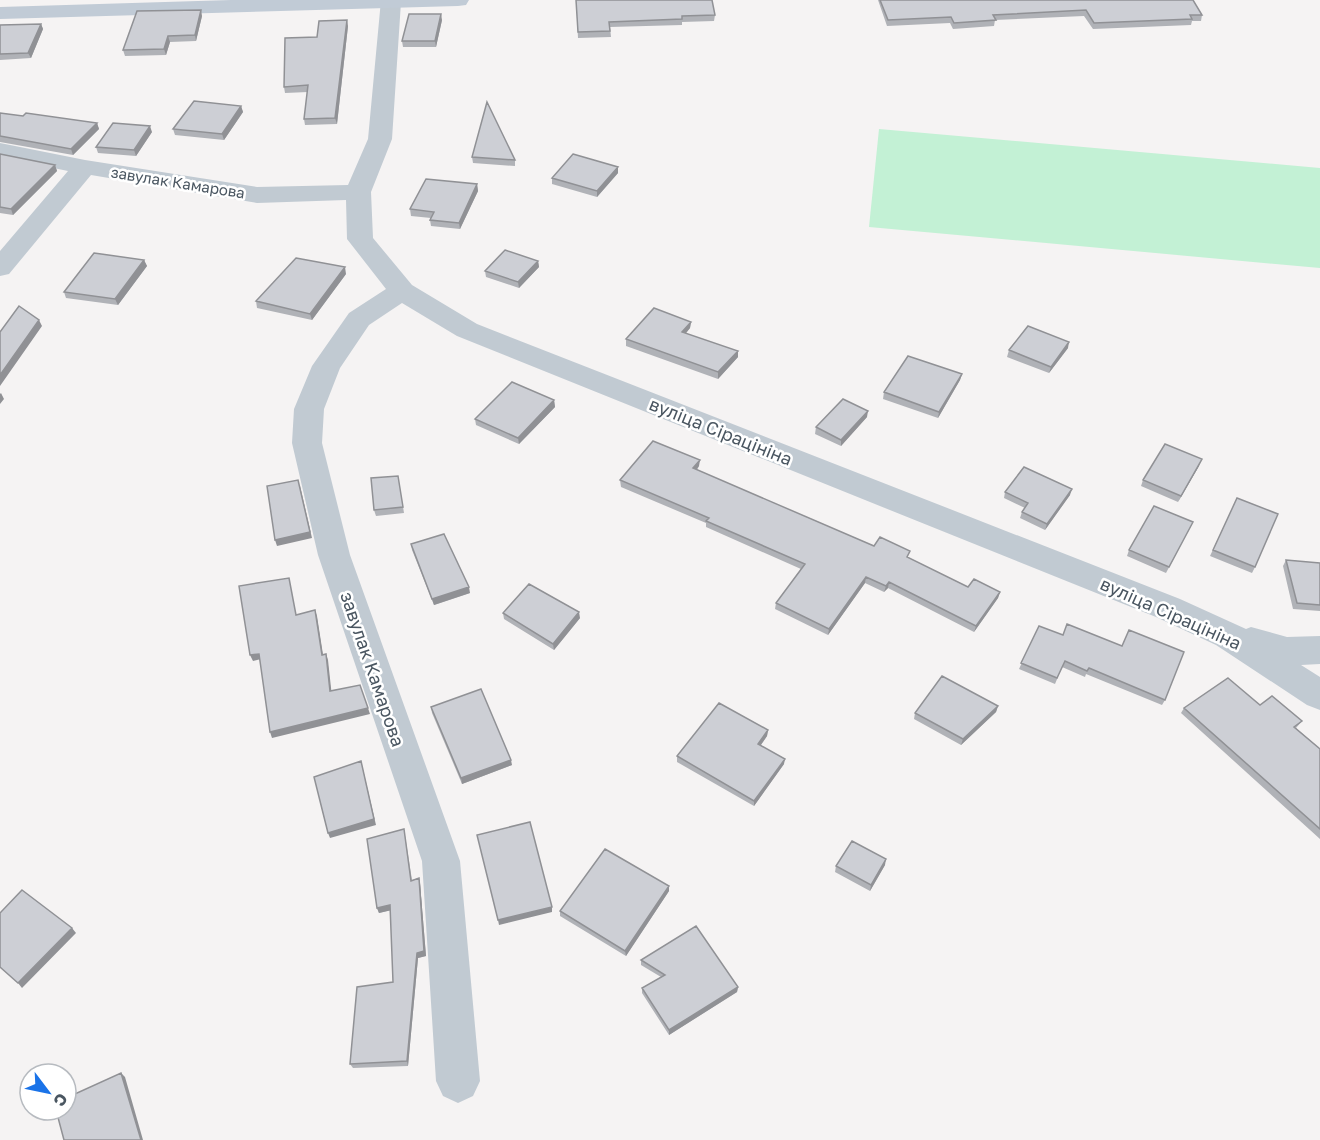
<svg xmlns="http://www.w3.org/2000/svg" width="1320" height="1140" viewBox="0 0 1320 1140" font-family="'Golos Text',sans-serif">
<rect width="100%" height="100%" fill="#f5f3f3"/>
<path fill="#c3f1d5" d="M879,129l441,39v100l-451,-41z"/>
<g fill="none" stroke-linecap="round" stroke-linejoin="round">
<path fill="#c1cad2" fill-rule="evenodd" d="M381,0h18l2,2 -9,137 -21,53 2,46 39,47 65,39 703,275 66,30 5,-2 36,10 33,-1v28l-19,1 19,12v33l-13,-5 -91,-60 -60,-28 -699,-281 -55,-33 -33,22 -29,43 -16,41 -2,34 28,112 110,306 20,220 -7,15 -15,7 -15,-7 -7,-15 -14,-220 -104,-306 -26,-112 2,-34 18,-43 37,-53 37,-24 -39,-50 -1,-39 -89,3 -166,-28 -82,99 -9,2v-25l68,-80 -68,-14v-14l85,17 172,27 91,-2 20,-46z"/>
<path fill="#c1cbd6" fill-rule="evenodd" d="M231,0h238l-3,5 -8,1 -458,13v-12z"/>
</g>
<path fill="#b0b2b7" d="M576,0l139,15 -1,6 -32,1v3l-72,2 1,10 -33,1z
M878,0h315l9,15 -1,6h-9l-1,4 -98,4 -9,-13 -89,4 -1,6 -41,3 -3,-6 -63,3z
M202,16l-6,25 -26,1 -4,13 -41,1 -2,-6z
M442,20l-6,27h-33l-1,-6z
M41,24l2,5 -12,29 -31,2v-35z
M348,26l-11,98 -32,1 -1,-6 4,-27 -23,1 -1,-6 33,-50z
M241,106l2,6 -19,28 -49,-5 -2,-6z
M0,113l23,3 74,7 2,6 -26,26 -73,-13z
M152,132l-16,24 -38,-3 -2,-6z
M0,154l55,11 2,6 -44,44 -13,-2z
M472,157l43,3v6l-42,-3z
M618,167v6l-21,24 -45,-13v-6z
M477,184l1,7 -18,38 -29,-3 -1,-6 1,-2 -20,-2 -1,-7z
M144,260l3,6 -29,39 -52,-7 -2,-6z
M538,261l1,6 -20,21 -33,-11 -1,-6z
M346,274l-34,46 -55,-12 -1,-7z
M691,322l-1,6 -4,5 52,24 -20,22 -92,-33v-7z
M1068,348l-19,25 -42,-16 2,-7z
M962,374l-2,6 -22,38 -55,-19 1,-7z
M554,400l1,7 -36,37 -43,-19 -1,-6z
M867,417l-26,29 -26,-12 1,-7z
M699,466l-2,4 177,76 35,12 59,29 32,5 -2,6 -24,34 -86,-44 -4,4 -19,-9 -37,52 -53,-26 1,-6 25,-34 -95,-42v-4l-85,-36 -1,-7z
M1199,466l-21,36 -37,-16 2,-6z
M398,476l6,37 -28,3 -2,-6z
M1005,492l65,3 -25,35 -25,-12 2,-6 3,-4 -21,-10z
M1237,498l18,69 -3,6 -42,-17z
M1193,522l-27,51 -39,-17 2,-6z
M411,544l59,49 -36,12 -22,-55z
M1286,560l34,3v48l-27,-2 -10,-43z
M503,613l77,5 -26,32 -50,-31z
M1039,626l126,74 -3,5 -76,-31 -1,3 -23,-10 -7,17 -36,-15z
M1260,705l42,16 -6,7 24,21v90l-139,-126 3,-5z
M998,706l-2,6 -35,33 -47,-26 1,-6z
M431,707l81,58 -50,19 -30,-71z
M768,730l-1,6 -6,9 23,19 -30,42 -77,-44v-6z
M404,829l8,51 7,-2 1,5 6,73 -8,2 -10,108 -55,2 -3,-4 43,-82 -2,-72 -12,3 -2,-5z
M885,865l-15,26 -35,-19 1,-6z
M669,891l-43,65 -66,-40v-5z
M641,960l97,27 -1,5 -68,43 -27,-42v-5l19,-11 -20,-12z"/>
<path fill="#909195" d="M201,10l1,6 -6,25 -1,-6z
M441,14l1,6 -6,27 -1,-6z
M347,20l1,6 -11,98 -2,-6z
M41,24l2,5 -12,29 -3,-5z
M168,36l2,6 -4,13 -2,-6z
M241,106l2,6 -19,28 -2,-6z
M97,123l2,6 -26,26 -2,-6z
M150,126l2,6 -16,24 -2,-6z
M55,165l2,6 -44,44 -2,-6z
M618,167v6l-21,24v-6z
M477,184l1,7 -18,38 -1,-6z
M144,260l3,6 -29,39 -3,-6z
M538,261l1,6 -20,21 -1,-6z
M345,267l1,7 -34,46 -2,-6z
M39,320l3,6 -42,60v-11z
M691,322l-1,6 -8,10v-6z
M1069,342l-1,6 -19,25 2,-6z
M738,351v6l-20,22v-7z
M962,374l-2,6 -22,38 1,-6z
M1,393l3,6 -4,5v-10z
M554,400l1,7 -36,37 -1,-6z
M868,411l-1,6 -26,29v-6z
M1202,459l-3,7 -21,36 3,-6z
M700,460l-1,6 -6,8v-6z
M300,486l12,52 -35,8 -2,-6z
M1072,489l-2,6 -25,35 2,-6z
M866,577l-1,6 -37,52 1,-6z
M889,582l-1,6 -4,4 2,-6z
M469,587l1,6 -36,12 -2,-6z
M1000,592l-2,6 -24,34 2,-6z
M315,610l2,6 7,45 -2,-6z
M579,612l1,6 -26,32 -1,-6z
M259,654l2,5 -8,2 -3,-6z
M326,654l2,6 4,37 -2,-6z
M998,706l-2,6 -35,33 2,-6z
M368,708l2,6 -98,24 -2,-6z
M768,730l-1,6 -9,13v-5z
M785,759l-1,5 -30,42v-5z
M511,760l1,5 -50,19 -1,-6z
M361,761l15,64 -46,13 -2,-5z
M886,859l-1,6 -15,26 1,-6z
M419,878l1,5 6,73 -8,2 -10,108 -1,-5z
M669,886v5l-43,65 -1,-5z
M390,905l2,5 -13,3 -2,-5z
M552,907v5l-53,13 -1,-5z
M72,928l4,5 -54,55 -4,-5z
M738,987l-1,5 -68,43v-5z
M121,1073l4,4 18,63h-2z"/>
<path fill="#cdcfd5" stroke="#909195" stroke-width="1.5" d="M576,0h136l3,15 -33,1v3l-73,3 1,9 -32,1z
M880,0h313l9,15h-12l2,4 -98,4 -8,-13 -93,5 3,5 -42,3 -3,-6 -63,3z
M201,10l-6,25 -27,1 -4,13 -41,1 14,-39z
M409,14h32l-6,27h-33z
M347,20l-12,98 -31,1 4,-34 -24,2 1,-49 32,-1 2,-16z
M41,24l-13,29 -28,1v-29z
M194,101l47,5 -19,28 -49,-5z
M487,102l28,58 -43,-3z
M0,113l23,3 3,-3 71,10 -26,26 -71,-13z
M113,123l37,3 -16,24 -38,-3z
M0,154l55,11 -44,44 -11,-2z
M573,154l45,13 -21,24 -45,-13z
M426,179l51,5 -18,39 -29,-3 4,-8 -24,-3z
M505,250l33,11 -20,21 -33,-11z
M94,253l50,7 -29,39 -51,-7z
M296,258l49,9 -35,47 -54,-13z
M19,306l20,14 -39,55v-43z
M654,308l37,14 -9,10 56,19 -20,21 -92,-33z
M1028,326l41,16 -18,25 -42,-17z
M908,356l54,18 -23,38 -55,-20z
M512,382l42,18 -36,38 -43,-19z
M843,399l25,12 -27,29 -25,-13z
M653,441l47,19 -7,8 181,78 6,-9 30,14 -3,6 61,30 6,-8 26,13 -24,34 -87,-44 -3,4 -20,-9 -37,52 -53,-26 29,-39 -99,-43 3,-3 -89,-38z
M1165,444l37,15 -21,37 -38,-16z
M1024,467l48,22 -25,35 -25,-12 6,-9 -23,-11z
M398,476l5,31 -29,3 -3,-32z
M298,480l12,52 -35,8 -8,-54z
M1237,498l41,16 -23,53 -42,-17z
M1154,506l39,16 -24,45 -40,-17z
M444,534l25,53 -37,12 -21,-55z
M1286,560l34,3v42l-23,-2z
M289,578l7,37 19,-5 7,45 4,-1 4,37 30,-6 8,23 -98,24 -11,-78 -9,1 -11,-69z
M529,584l50,28 -26,32 -50,-31z
M1067,624l55,22 7,-16 55,22 -19,48 -76,-32 -2,3 -22,-10 -8,17 -36,-15 18,-37 24,9z
M942,676l56,30 -35,33 -48,-26z
M1228,678l32,27 12,-9 30,25 -8,6 26,22v80l-136,-121z
M481,689l30,71 -50,18 -30,-71z
M719,703l49,27 -10,14 27,15 -31,42 -77,-45z
M361,761l13,58 -46,14 -14,-56z
M530,822l22,85 -54,13 -21,-85z
M404,829l7,52 8,-3 5,73 -7,2 -10,108 -57,3 7,-77 36,-5 -3,-77 -13,3 -10,-69z
M852,841l34,18 -15,26 -35,-19z
M605,849l64,37 -44,65 -65,-40z
M22,890l50,38 -54,55 -18,-16v-54z
M696,926l42,61 -69,43 -27,-42 23,-13 -24,-15z
M121,1073l20,67h-77l-8,-30h10v-12z"/>
<g text-anchor="middle" dominant-baseline="central" stroke-width="5" stroke-linejoin="round" paint-order="stroke">
<g font-size="15" fill="#4a5661" stroke="#fff">
<text transform="translate(178 182) rotate(9)">завулак Камарова</text>
</g>
<g font-size="18" fill="#4a5661" stroke="#fff">
<text transform="translate(721 431) rotate(22)">вуліца Сірацініна</text>
<text transform="translate(1171 613) rotate(24)">вуліца Сірацініна</text>
<text transform="translate(373 669) rotate(71)">завулак Камарова</text>
</g>
</g>
<g transform="translate(48 1092) rotate(122)"><circle r="28" fill="#ffffff" stroke="#b7bbc0" stroke-width="1.5"/>
<path d="M0-4.5L10 22L0 15L-10 22Z" fill="#1a73e8"/>
<text y="-9" font-size="16" font-weight="bold" text-anchor="middle" fill="#4a5661">С</text>
</g>
</svg>
